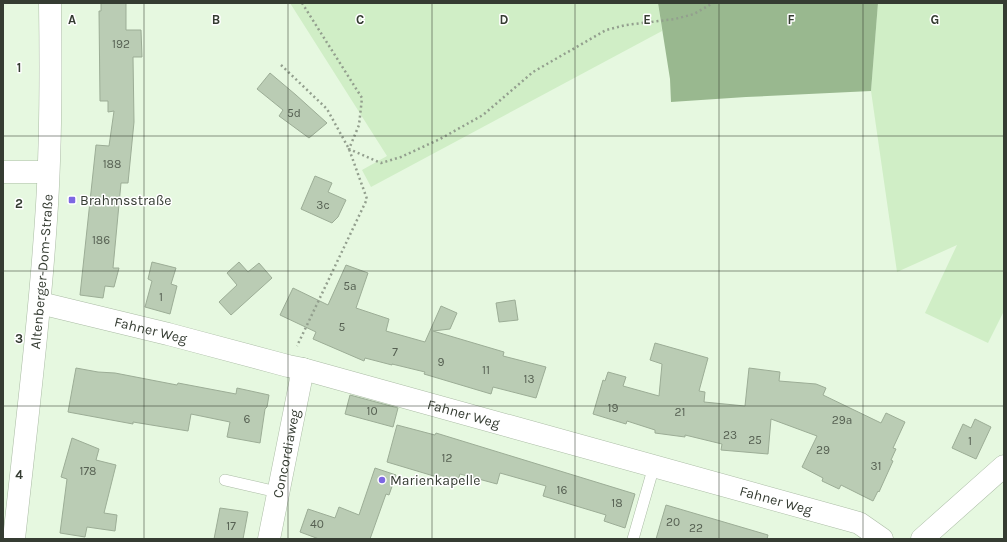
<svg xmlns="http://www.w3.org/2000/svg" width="1007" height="542" viewBox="0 0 1007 542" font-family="Karla,sans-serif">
<rect width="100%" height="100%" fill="#e6f8e0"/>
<path fill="#d0eec6" d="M290,3h368l4,28 -291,156 -9,-17 25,-14z
M878,3h126v308l-16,32 -63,-30 32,-68 -60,27 -26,-181z"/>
<path fill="#99b88f" d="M658,3h220l-7,88 -125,6 -75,5 -1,-23z"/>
<path fill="#baccb4" stroke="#9cad96" d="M101,3h25v27h15l1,27h-9l1,65 -6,61h-7l-8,85h6l-5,19 -9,-1 -2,12 -23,-3 16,-150 13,1 5,-35 -6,1v-11h-8l-1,-90h2z
M270,73l26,22 31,28 -18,15 -30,-22 4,-6 -26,-21z
M315,176l17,7 -4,9 18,8 -8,17 -6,6 -31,-14z
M152,262l24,6 -5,16 6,2 -7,28 -25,-7 7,-26 -4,-2z
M239,262l9,10 11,-9 13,15 -41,37 -12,-13 18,-17 -10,-12z
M346,265l22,8 -12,35 33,11 -3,12 39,11 16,-36 16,7 -7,16 -17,2 71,21 -1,4 43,11 -10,31 -43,-11 -2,7 -67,-20 1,-2 -33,-8v1l-27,-7 -1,3 -51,-22 3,-7 -36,-17 13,-27 35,17z
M515,300l3,20 -19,2 -3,-19z
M655,343l53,15 -9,33 6,1 -1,10 41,4 4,-38 31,4 -1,9 37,3 10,4 -3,7 58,28 5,-10 19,9 -12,26 3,1 -5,11 2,1 -14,31 -1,-1 -5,10 -32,-16 -2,4 -17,-8 1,-3 -21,-11 15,-31 -46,-17 -3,35 -47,-4 1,-6 -37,-9v2l-30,-4v-3l-28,-9 -1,3 -33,-10 10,-34 2,1 3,-9 18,5 -3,9 36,10 3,-32 -12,-4z
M76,368l22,4 17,1 62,12 1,-2 58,11 1,-6 32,7 -2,12 -2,2 -5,34 -33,-6 3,-15 -39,-8 -3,17 -55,-9v2l-65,-12z
M350,395l48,13 -5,19 -48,-13z
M975,419l16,8 -15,32 -24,-11 11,-24 8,4z
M397,425l38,10 1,-2 199,61 -10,34 -21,-7 2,-6 -63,-19 3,-10 -46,-13 -3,11 -37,-10 -3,9 -70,-21z
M72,438l27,11 -3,11 20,5 -12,48 13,2 -2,16 -28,-4 -2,10 -25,-4 7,-54 -6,-2z
M375,468l21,7 -7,20 -3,-1 -16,45h-51l-19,-7 8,-23 27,9 4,-11 20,8z
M666,505l102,30 -1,4h-111z
M220,508l28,4 -5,27h-29z"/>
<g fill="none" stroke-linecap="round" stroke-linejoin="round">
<defs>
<path id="service" d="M225,480l52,12
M633,539l21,-73"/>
<g id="minor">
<path d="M3,172h45"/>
<path id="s1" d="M40,303l128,31 120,32 15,3 556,154 23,16"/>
<path id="s2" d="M269,539l34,-170"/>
<path d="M922,539l82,-73"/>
</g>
<g id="secondary">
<path id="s3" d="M14,539c12,-111 26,-222 33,-334 4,-67 4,-135 3,-202"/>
</g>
</defs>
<use href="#service" stroke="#abbca5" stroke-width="12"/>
<use href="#minor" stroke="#abbca5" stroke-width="23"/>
<use href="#secondary" stroke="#abbca5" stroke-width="23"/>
<path stroke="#939f8e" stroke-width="2.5" stroke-dasharray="2 3" stroke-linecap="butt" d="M302,3l60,95 -3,27 -10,24 32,14 20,-6 39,-18 43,-24 50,-43 73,-42 20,-5 49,-6 19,-5 19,-11
M281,65l46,44 22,40 18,50 -70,147"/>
<use href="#service" stroke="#fff" stroke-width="11"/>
<use href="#minor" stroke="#fff" stroke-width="22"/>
<use href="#secondary" stroke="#fff" stroke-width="22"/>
</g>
<path fill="none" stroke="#353c32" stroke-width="1" stroke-opacity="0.55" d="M144,3v536M288,3v536M432,3v536M575,3v536M719,3v536M863,3v536M3,136h1001M3,271h1001M3,406h1001"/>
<g fill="#7d67e2" stroke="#fff" stroke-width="1.5">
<rect x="68" y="196" width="8" height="8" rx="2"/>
<circle cx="382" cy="480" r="4"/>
</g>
<g text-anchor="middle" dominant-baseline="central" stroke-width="3" stroke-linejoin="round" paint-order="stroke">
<g font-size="12" fill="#566052">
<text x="121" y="44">192</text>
<text x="294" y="113">5d</text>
<text x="112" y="164">188</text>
<text x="323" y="205">3c</text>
<text x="101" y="240">186</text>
<text x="350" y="286">5a</text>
<text x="161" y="297">1</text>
<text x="342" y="327">5</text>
<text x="395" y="352">7</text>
<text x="441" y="362">9</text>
<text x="486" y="370">11</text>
<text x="529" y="379">13</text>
<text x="613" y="408">19</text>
<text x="372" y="411">10</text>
<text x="680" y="412">21</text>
<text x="247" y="419">6</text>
<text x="842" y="420">29a</text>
<text x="730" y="435">23</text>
<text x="755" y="440">25</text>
<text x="970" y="441">1</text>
<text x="823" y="450">29</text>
<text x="447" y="458">12</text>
<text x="876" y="466">31</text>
<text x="88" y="471">178</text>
<text x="562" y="490">16</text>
<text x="617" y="503">18</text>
<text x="673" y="522">20</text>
<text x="317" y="524">40</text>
<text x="231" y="526">17</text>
<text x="696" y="528">22</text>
</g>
<g font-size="14" fill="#353c32" stroke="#fff" text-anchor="start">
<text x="80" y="200">Brahmsstraße</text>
<text x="390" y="480">Marienkapelle</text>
</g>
<g font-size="14" fill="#353c32" stroke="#fff">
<text stroke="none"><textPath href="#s3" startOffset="269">Altenberger-Dom-Straße</textPath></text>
<text stroke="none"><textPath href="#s1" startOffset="114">Fahner Weg</textPath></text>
<text stroke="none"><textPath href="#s1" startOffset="438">Fahner Weg</textPath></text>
<text stroke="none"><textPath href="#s2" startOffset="87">Concordiaweg</textPath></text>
<text stroke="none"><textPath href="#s1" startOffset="762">Fahner Weg</textPath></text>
</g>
</g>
<g font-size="13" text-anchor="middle" font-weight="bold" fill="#353c32" stroke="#fff" stroke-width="3" stroke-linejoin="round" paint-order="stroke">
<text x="72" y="24">A</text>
<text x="216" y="24">B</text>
<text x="360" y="24">C</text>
<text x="504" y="24">D</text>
<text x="647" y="24">E</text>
<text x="791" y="24">F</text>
<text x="935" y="24">G</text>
<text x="19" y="72">1</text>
<text x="19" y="208">2</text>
<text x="19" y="343">3</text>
<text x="19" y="479">4</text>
</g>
<rect width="1007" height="542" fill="none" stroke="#353c32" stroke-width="8"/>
</svg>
